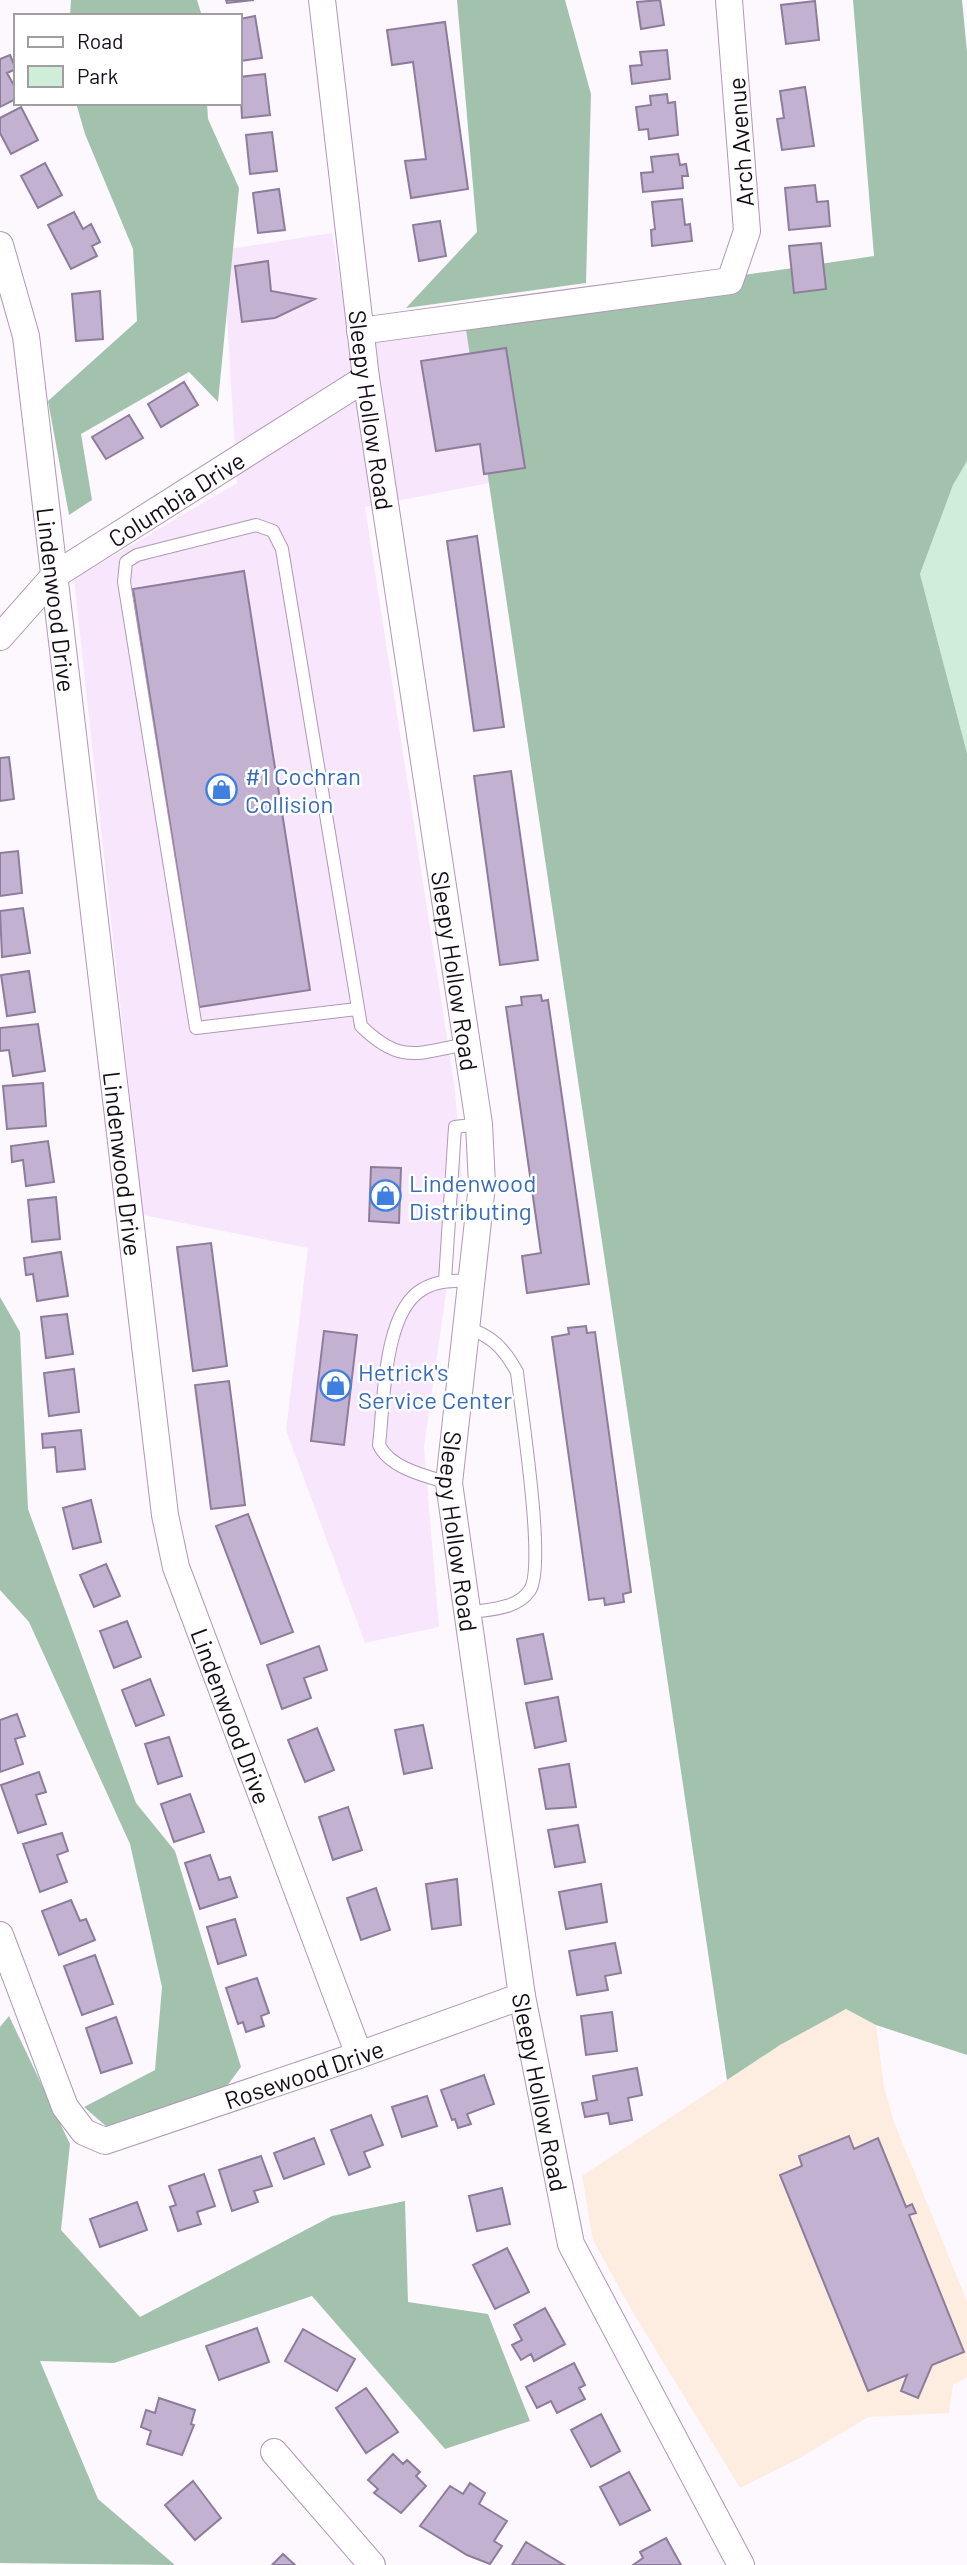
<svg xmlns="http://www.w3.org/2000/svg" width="967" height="2565" viewBox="0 0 967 2565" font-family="Barlow,sans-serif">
<rect width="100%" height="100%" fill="#fdf8fe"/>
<path fill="#f8e6fc" d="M332,233l18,105 165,-17 21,153 -171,33 90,583 7,92 -38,265 15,180 -74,16 -79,-213 22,-182 -165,-33 -69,-636 163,-96 -14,-233z"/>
<path fill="#fdede1" d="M846,2009l30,16 8,62 10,35 73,179v76l-14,8 -4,28 -81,4 -70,42 -58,29 -108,-177 -39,-71 -11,-64 198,-131z"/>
<path fill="#cfedd8" d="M967,461v292l-47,-179 33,-89z"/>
<path fill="#a3c2ad" d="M71,0h126l5,16h-132z
M457,0h108l26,94 -5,189 -180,25 71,-76z
M853,0h109l5,52v409l-14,24 -33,89 47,179v1302l-91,-30 -30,-16 -66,36 -53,35 -263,-1764 410,-60z
M76,103h131l1,16 31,69 -21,214 -29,-30 -108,62 11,66 -23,15 -21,-114 89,-80 -4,-72 -48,-115z
M0,1297l20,35 8,177 108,294 39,48 66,216 -14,19 -120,41 -23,-20 71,-37 7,-83 -32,-143 -101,-222 -29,-32z
M9,2016l61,128 -9,86 79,87 192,-101 73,-15 3,101 80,12 42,107 -85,28 -133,-153 -198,67 -74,-2 58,138 77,66 -175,-2v-536z"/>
<path fill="#c3b1d1" stroke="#8d7c9a" stroke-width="2" d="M226,0h28l-27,3z
M660,0l4,25 -23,4 -4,-27z
M815,1l4,39 -33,4 -5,-39z
M255,16l7,42 -22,3v-42z
M445,22l23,167 -57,9 -6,-37 21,-2 -13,-97 -21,3 -5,-35z
M667,50l3,29 -38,5 -2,-18 12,-1 -2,-13z
M10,55l6,14 -9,4 9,16v10l-16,8v-48z
M265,74l5,41 -28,3 -2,-41z
M805,87l9,59 -32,4 -5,-31 7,-1 -4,-27z
M667,94l1,9 7,-1 3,33 -29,4 -1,-10 -9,1 -3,-23 15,-2 -1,-9z
M21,107l17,33 -27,14 -11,-21v-15z
M272,132l5,39 -27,3 -4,-39z
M678,154l2,11 6,-1 2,12h-6l1,12 -40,4 -2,-19 12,-1 -2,-15z
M45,163l17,32 -24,13 -17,-32z
M815,185l2,17 11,-1 2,25 -41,4 -4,-42z
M279,189l6,41 -27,3 -5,-40z
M682,199l3,26 5,-1 2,17 -40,5 -1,-16 4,-1 -3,-27z
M74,212l9,17 8,-5 9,18 -8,4 5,10 -26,13 -23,-44z
M440,221l6,35 -27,5 -6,-36z
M821,243l5,46 -32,4 -5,-47z
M268,261l3,30 44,8 -40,19 -33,4 -7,-56z
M100,291l3,48 -27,2 -4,-47z
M506,348l19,120 -41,6 -4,-30 -44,7 -15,-90z
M184,382l14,23 -37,22 -13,-23z
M129,415l14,23 -37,21 -14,-22z
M477,536l27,191 -30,4 -27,-190z
M244,571l66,419 -111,17 -66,-418z
M9,757l5,42 -14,2v-43z
M511,771l27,189 -38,5 -26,-189z
M18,851l4,42 -22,3v-43z
M23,908l7,45 -28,4 -2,-46z
M29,971l6,41 -28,4 -6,-41z
M541,995l1,6 6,-1 41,284 -62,9 -5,-37 19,-3 -35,-246 16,-2 -1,-8z
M38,1024l7,47 -32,5 -4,-26 -9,1v-23z
M43,1083l3,43 -39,3 -4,-43z
M48,1141l6,41 -28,4 -3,-26 -11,2 -1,-16z
M371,1167l30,1 -2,55 -30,-2z
M56,1197l4,42 -28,3 -4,-42z
M211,1243l16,123 -34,5 -16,-124z
M61,1252l7,44 -31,5 -4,-27 -7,1 -2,-17z
M67,1314l6,40 -27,4 -5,-41z
M586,1326l1,7 8,-1 36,260 -8,2 1,8 -19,3 -1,-7 -15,2 -37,-263 17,-3 -1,-6z
M324,1331l33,4 -13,110 -33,-4z
M74,1369l5,43 -30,4 -5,-43z
M229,1381l16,124 -34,4 -16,-124z
M81,1430l4,39 -28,3 -2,-25 -12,1 -1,-14z
M91,1500l10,42 -28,7 -10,-41z
M248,1514l45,118 -32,12 -45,-118z
M106,1564l14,32 -26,11 -14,-32z
M127,1621l14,36 -27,11 -14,-37z
M543,1634l9,45 -27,5 -8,-45z
M319,1646l8,24 -23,8 7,20 -29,11 -15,-44z
M150,1679l14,36 -28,11 -14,-36z
M558,1697l8,44 -31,7 -9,-45z
M17,1714l8,22 -10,3 8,25 -23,8v-52z
M423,1725l9,43 -28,6 -9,-44z
M317,1728l17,42 -29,12 -17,-42z
M169,1737l13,39 -24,8 -13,-40z
M569,1764l7,43 -30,2 -7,-40z
M39,1772l7,20 -10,3 10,29 -28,9 -17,-48z
M190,1794l14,38 -30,10 -13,-38z
M348,1807l14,43 -29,10 -14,-43z
M578,1825l7,37 -30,5 -7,-37z
M62,1833l6,18 -11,4 10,27 -27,10 -17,-48z
M210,1855l9,25 11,-3 7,20 -37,12 -15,-46z
M457,1879l4,46 -29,4 -6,-45z
M601,1884l6,38 -41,7 -7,-37z
M376,1888l14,42 -29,10 -14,-42z
M71,1900l9,21 6,-2 9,21 -36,15 -17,-44z
M235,1919l11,36 -28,9 -11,-37z
M615,1943l6,30 -16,3 3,14 -31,5 -8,-44z
M95,1955l18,49 -31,11 -18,-49z
M257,1978l12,35 -8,3 3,10 -18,6 -3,-10 -5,2 -12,-36z
M612,2012l5,39 -31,4 -5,-39z
M116,2017l16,46 -31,10 -15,-45z
M637,2068l5,27 -14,3 4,22 -22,4 -2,-11 -23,4 -3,-14 15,-3 -4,-24z
M484,2075l10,29 -27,10 4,10 -13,4 -3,-9 -3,1 -11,-30z
M427,2096l10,30 -35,11 -10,-30z
M371,2115l12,30 -19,7 6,15 -21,8 -18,-45z
M849,2136l5,13 24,-11 28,69 6,-3 4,9 -7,2 55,137 -32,13 -14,33 -17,-7 6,-16 -39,16 -88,-216 22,-9 -3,-10z
M314,2138l10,26 -40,15 -10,-26z
M261,2156l11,30 -18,5 4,11 -26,9 -13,-41z
M204,2174l11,32 -18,6 4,12 -23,7 -8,-24 6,-2 -7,-19z
M502,2188l8,36 -33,7 -8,-35z
M137,2202l10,28 -47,17 -10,-28z
M507,2248l22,44 -34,17 -22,-44z
M545,2308l20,36 -31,17 -3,-7 -10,6 -9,-15 10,-5 -8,-15z
M257,2328l12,34 -50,18 -13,-34z
M303,2329l52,30 -18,32 -52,-30z
M574,2363l11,22 -6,3 6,11 -28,14 -6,-12 -14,7 -11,-21z
M366,2388l32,44 -32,21 -30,-45z
M159,2398l36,12 -4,14 3,1 -12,30 -35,-11 4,-13 -10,-4 5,-17 9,3z
M601,2414l19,37 -29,16 -20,-37z
M393,2454l10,10 4,-4 13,12 -4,4 10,10 -25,27 -27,-20 4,-4 -10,-9z
M629,2472l21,38 -30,15 -20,-38z
M193,2481l28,37 -26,22 -30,-35z
M470,2483l15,10 -6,11 28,17 -13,20 8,5 -12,18 -23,-9 -47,-29 30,-40 13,8z
M666,2538l15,27h-48l10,-7 -3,-6z
M526,2542l38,23h-52z
M283,2554l12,11h-23z"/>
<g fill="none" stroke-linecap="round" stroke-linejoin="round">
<defs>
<path id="lane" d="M357,1009l-161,19 -72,-446 2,-20 11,-7 119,-30 17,6 9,18 79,477c40,39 56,27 106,18
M445,1281l10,-154 24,-3
M465,1327c27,9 38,20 52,45 4,38 29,193 13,218 -13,20 -42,19 -63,23
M449,1483c-24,-7 -59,-15 -70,-38 5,-42 4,-134 44,-156 15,-9 31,-8 48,-9"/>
<g id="street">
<path id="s1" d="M322,0l44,378 113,746 3,61 -33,298 73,513 49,248 170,321"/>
<path id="s2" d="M0,245l26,91 139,1179 11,52 183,488"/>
<path d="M360,331l370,-50 17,-50 -18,-231"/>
<path id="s3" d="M0,637l55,-62 311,-197"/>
<path id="s4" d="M0,1935l65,172 19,25 21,9 254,-86 163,-59"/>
<path d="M274,2452l98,113"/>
</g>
</defs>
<use href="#lane" stroke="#af98b4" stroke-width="14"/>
<use href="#street" stroke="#af98b4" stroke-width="28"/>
<use href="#lane" stroke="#fff" stroke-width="12"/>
<use href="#street" stroke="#fff" stroke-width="26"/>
</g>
<defs>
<symbol id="shop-ring" viewBox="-11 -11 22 22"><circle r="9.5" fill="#fff" stroke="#3f7fe0" stroke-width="1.5"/><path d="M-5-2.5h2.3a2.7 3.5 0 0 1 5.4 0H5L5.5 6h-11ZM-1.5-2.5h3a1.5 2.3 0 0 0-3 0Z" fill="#3f7fe0"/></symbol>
</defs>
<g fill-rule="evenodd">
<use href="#shop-ring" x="204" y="772" width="35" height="35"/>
<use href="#shop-ring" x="368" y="1178" width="35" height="35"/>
<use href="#shop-ring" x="318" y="1368" width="35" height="35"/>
</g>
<g text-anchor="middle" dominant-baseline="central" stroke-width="5" stroke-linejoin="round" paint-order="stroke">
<g font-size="24" fill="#140c16" stroke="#fff">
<text transform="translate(740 142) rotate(-94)">Arch Avenue</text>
<text stroke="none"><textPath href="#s1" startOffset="413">Sleepy Hollow Road</textPath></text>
<text stroke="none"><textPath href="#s3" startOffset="226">Columbia Drive</textPath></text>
<text stroke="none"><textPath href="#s2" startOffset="360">Lindenwood Drive</textPath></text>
<text stroke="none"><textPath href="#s1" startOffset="980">Sleepy Hollow Road</textPath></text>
<text stroke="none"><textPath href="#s2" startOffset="928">Lindenwood Drive</textPath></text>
<text stroke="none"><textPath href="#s1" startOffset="1545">Sleepy Hollow Road</textPath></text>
<text stroke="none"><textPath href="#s2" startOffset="1494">Lindenwood Drive</textPath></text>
<text stroke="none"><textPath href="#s4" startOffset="448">Rosewood Drive</textPath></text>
<text stroke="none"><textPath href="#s1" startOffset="2112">Sleepy Hollow Road</textPath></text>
</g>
<g font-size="24" fill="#366cbe" stroke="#fff" text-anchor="start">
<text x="245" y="775">#1 Cochran<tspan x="245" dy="28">Collision</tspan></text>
<text x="409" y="1182">Lindenwood<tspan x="409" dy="28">Distributing</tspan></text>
<text x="358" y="1371">Hetrick's<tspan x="358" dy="28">Service Center</tspan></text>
</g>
</g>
<rect x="14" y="14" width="228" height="91" fill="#ffffff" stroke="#a19ea2" stroke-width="2"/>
<rect x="28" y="37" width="35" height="10" fill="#ffffff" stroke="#a19ea2" stroke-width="2"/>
<text x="77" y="49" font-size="21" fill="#140c16">Road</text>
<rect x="28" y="66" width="35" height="21" fill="#cfedd8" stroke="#a19ea2" stroke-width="2"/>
<text x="77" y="84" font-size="21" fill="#140c16">Park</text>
</svg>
